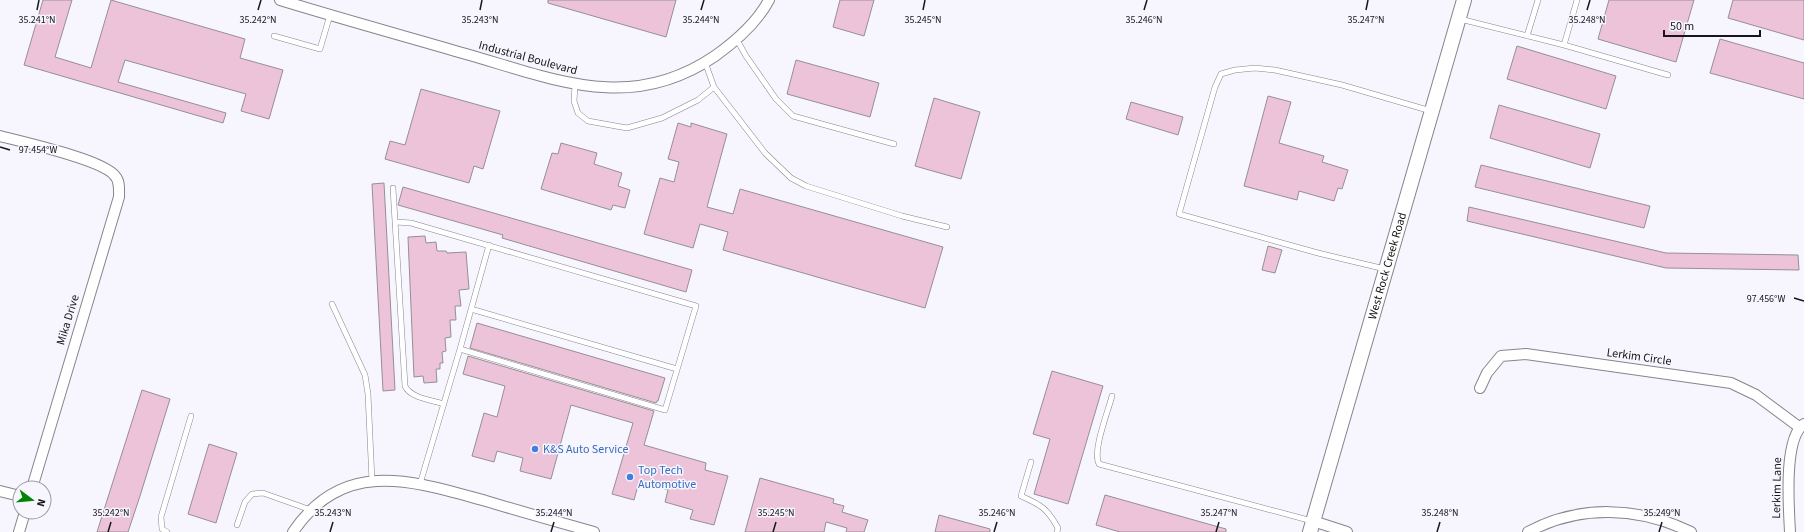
<svg xmlns="http://www.w3.org/2000/svg" width="1804" height="532" viewBox="0 0 1804 532" font-family="'Source Sans 3',sans-serif">
<rect width="100%" height="100%" fill="#f7f6fe"/>
<path fill="#ecc3d9" stroke="#968f93" d="M43,0h29l-17,57 36,11 20,-68 134,39 -5,19 43,12 -14,49 -28,-8 5,-17 -121,-34 -7,22 108,31 -3,10 -199,-58z
M548,0h128l-10,37 -118,-34z
M840,0h34l-10,36 -31,-9z
M1609,0h85l-18,62 -78,-23z
M1733,0h71v40l-76,-22z
M1720,39l84,24v36l-94,-26z
M1517,46l99,30 -10,33 -99,-30z
M796,60l83,23 -9,34 -83,-23z
M421,89l79,22 -17,58 -9,-3 -5,17 -84,-24 5,-18 15,4z
M1268,96l23,6 -12,41 45,13 -2,6 26,8 -6,19 -4,-1 -4,13 -35,-10 -2,9 -53,-14z
M934,98l46,14 -19,67 -46,-13z
M1131,102l52,15 -5,18 -52,-16z
M1499,105l101,29 -10,34 -100,-30z
M678,123l13,4v-4l36,11 -20,73 26,7 7,-25 203,58 -18,61 -202,-58 5,-18 -28,-8 -7,24 -49,-14 16,-56 14,4 5,-20 -11,-3z
M561,143l36,10 -3,11 28,9 -4,13 12,4 -5,18 -12,-3 -2,5 -70,-21 11,-36 6,1z
M1481,165l169,41 -6,22 -169,-41z
M384,183l11,207 -12,1 -11,-207z
M403,187l289,83 -6,22 -184,-54 1,-3 -105,-30z
M1469,207l197,46 132,2 1,15 -133,-2 -199,-47z
M425,236l1,7 10,-1 1,9h9l1,2 19,-1 3,37 -10,1 2,16h-6l1,14h-6l1,17 -6,1 1,13 -4,1 1,11h-3v6h-4l1,13 -13,1 -1,-7 -9,1 -6,-140z
M1268,246l14,4 -7,23 -13,-3z
M477,323l188,55 -7,23h-1l-1,2 -186,-55z
M468,356l186,55 -10,34 62,18 -1,7 23,6 -14,49 -24,-6 3,-9 -28,-8 3,-12 -9,-3 -20,-5 -5,18 -22,-6 21,-71 -62,-18 -20,74 -31,-8 3,-13 -26,-7 -3,11 -22,-6 12,-43 13,4 8,-31 -42,-12z
M1052,371l51,15 -35,118 -34,-10 16,-55 -17,-5z
M142,390l28,9 -30,97 -12,36h-31z
M209,444l28,9 -21,70 -28,-9z
M760,478l74,21 -1,4 11,3 -2,6 26,8 -4,12h-18l1,-4 -21,-6 -2,10h-79z
M1105,495l121,34v3h-106l-24,-7z
M939,515l51,14v3h-55z"/>
<g fill="none" stroke-linecap="round" stroke-linejoin="round">
<defs>
<path id="lane" d="M1460,19l104,26 13,-45
M274,36l46,13 10,-34
M1527,36l11,-36
M737,40l9,16 30,43 17,17 101,28
M1564,45l104,30
M575,85l-1,16 4,12 10,8 39,7 35,-10 36,-18 16,-13 -9,-25
M714,87l51,66 26,25 15,8 96,30 45,11
M393,188l12,198c5,12 27,14 39,18
M396,222l15,1 285,83 -31,104 -205,-61 -40,135
M1385,269l-67,-16 -139,-39 36,-127 6,-13 14,-4 20,-2 20,2 67,15 89,26
M332,304l33,71 3,19 4,87
M471,309l206,60
M460,349l29,-104
M1112,396c-4,16 -20,55 -13,68l213,57
M1031,462l-10,34c20,9 26,12 37,32l-1,4
M237,525l8,-23 7,-8 11,-1 48,17
M167,532l-5,-3 -1,-12 30,-101"/>
<path id="street" d="M280,0c62,19 124,36 186,54 88,25 164,60 249,2 21,-15 42,-33 54,-56
M0,136c23,6 104,24 115,40 5,5 4,14 4,21l-87,291
M1480,388l7,-15 14,-17 25,-2 205,29 25,12 43,32
M0,491l20,5
M1313,521l34,11
M19,532l6,-20
M293,532c51,-75 120,-51 193,-31 36,11 72,21 108,31
M1528,532c52,-28 111,-25 163,0
M1790,532c-1,-23 -7,-94 14,-108"/>
<g id="secondary">
<path id="s1" d="M1310,532l154,-532"/>
</g>
</defs>
<use href="#lane" stroke="#86858c" stroke-width="6"/>
<use href="#street" stroke="#86858c" stroke-width="12"/>
<use href="#secondary" stroke="#86858c" stroke-width="16"/>
<use href="#lane" stroke="#fff" stroke-width="5"/>
<use href="#street" stroke="#fff" stroke-width="10"/>
<use href="#secondary" stroke="#fff" stroke-width="14"/>
</g>
<path fill="none" stroke="#171619" stroke-width="1.5" d="M37,10l2,-10M258,10l3,-10M480,10l2,-10M701,10l3,-10M923,10l2,-10M1144,10l3,-10M1366,10l2,-10M1587,10l3,-10M0,147l10,3M1794,298l10,3M108,532l3,-10M330,532l3,-10M551,532l3,-10M773,532l3,-10M994,532l3,-10M1216,532l3,-10M1437,532l3,-10M1659,532l3,-10"/>
<g fill="#3f7fe0" stroke="#f7f6fe" stroke-width="1.5">
<circle cx="535" cy="449" r="4"/>
<circle cx="630" cy="477" r="4"/>
</g>
<g text-anchor="middle" dominant-baseline="central" stroke-width="3" stroke-linejoin="round" paint-order="stroke">
<g font-size="12" fill="#171619" stroke="#f7f6fe">
<text transform="translate(528 58) rotate(15)">Industrial Boulevard</text>
<text stroke="none"><textPath href="#s1" startOffset="277">West Rock Creek Road</textPath></text>
<text transform="translate(68 320) rotate(-73)">Mika Drive</text>
<text transform="translate(1639 357) rotate(8)">Lerkim Circle</text>
<text transform="translate(1777 488) rotate(-89)">Lerkim Lane</text>
</g>
<g font-size="12" fill="#366cbe" stroke="#f7f6fe" text-anchor="start">
<text x="543" y="449">K&amp;S Auto Service</text>
<text x="638" y="470">Top Tech<tspan x="638" dy="14">Automotive</tspan></text>
</g>
</g>
<g font-size="10" text-anchor="middle" fill="#171619" stroke="#f7f6fe" stroke-width="3" stroke-linejoin="round" paint-order="stroke">
<text x="37" y="23">35.241°N</text>
<text x="258" y="23">35.242°N</text>
<text x="480" y="23">35.243°N</text>
<text x="701" y="23">35.244°N</text>
<text x="923" y="23">35.245°N</text>
<text x="1144" y="23">35.246°N</text>
<text x="1366" y="23">35.247°N</text>
<text x="1587" y="23">35.248°N</text>
<text x="38" y="153">97.454°W</text>
<text x="1766" y="302">97.456°W</text>
<text x="111" y="516">35.242°N</text>
<text x="333" y="516">35.243°N</text>
<text x="554" y="516">35.244°N</text>
<text x="776" y="516">35.245°N</text>
<text x="997" y="516">35.246°N</text>
<text x="1219" y="516">35.247°N</text>
<text x="1440" y="516">35.248°N</text>
<text x="1662" y="516">35.249°N</text>
</g>
<g transform="translate(32 500) rotate(106)"><circle r="19" fill="#f7f6fe" stroke="#9d9ca2"/>
<path d="M0-3L7 15L0 10L-7 15Z" fill="#018402"/>
<text y="-6" font-size="11" font-weight="bold" text-anchor="middle" fill="#171619">N</text>
</g>
<path d="M1664 30v6h96v-6" fill="none" stroke="#171619" stroke-width="2"/>
<text x="1670" y="30" font-size="12" fill="#171619" stroke="#f7f6fe" stroke-width="3" paint-order="stroke">50 m</text>
</svg>
